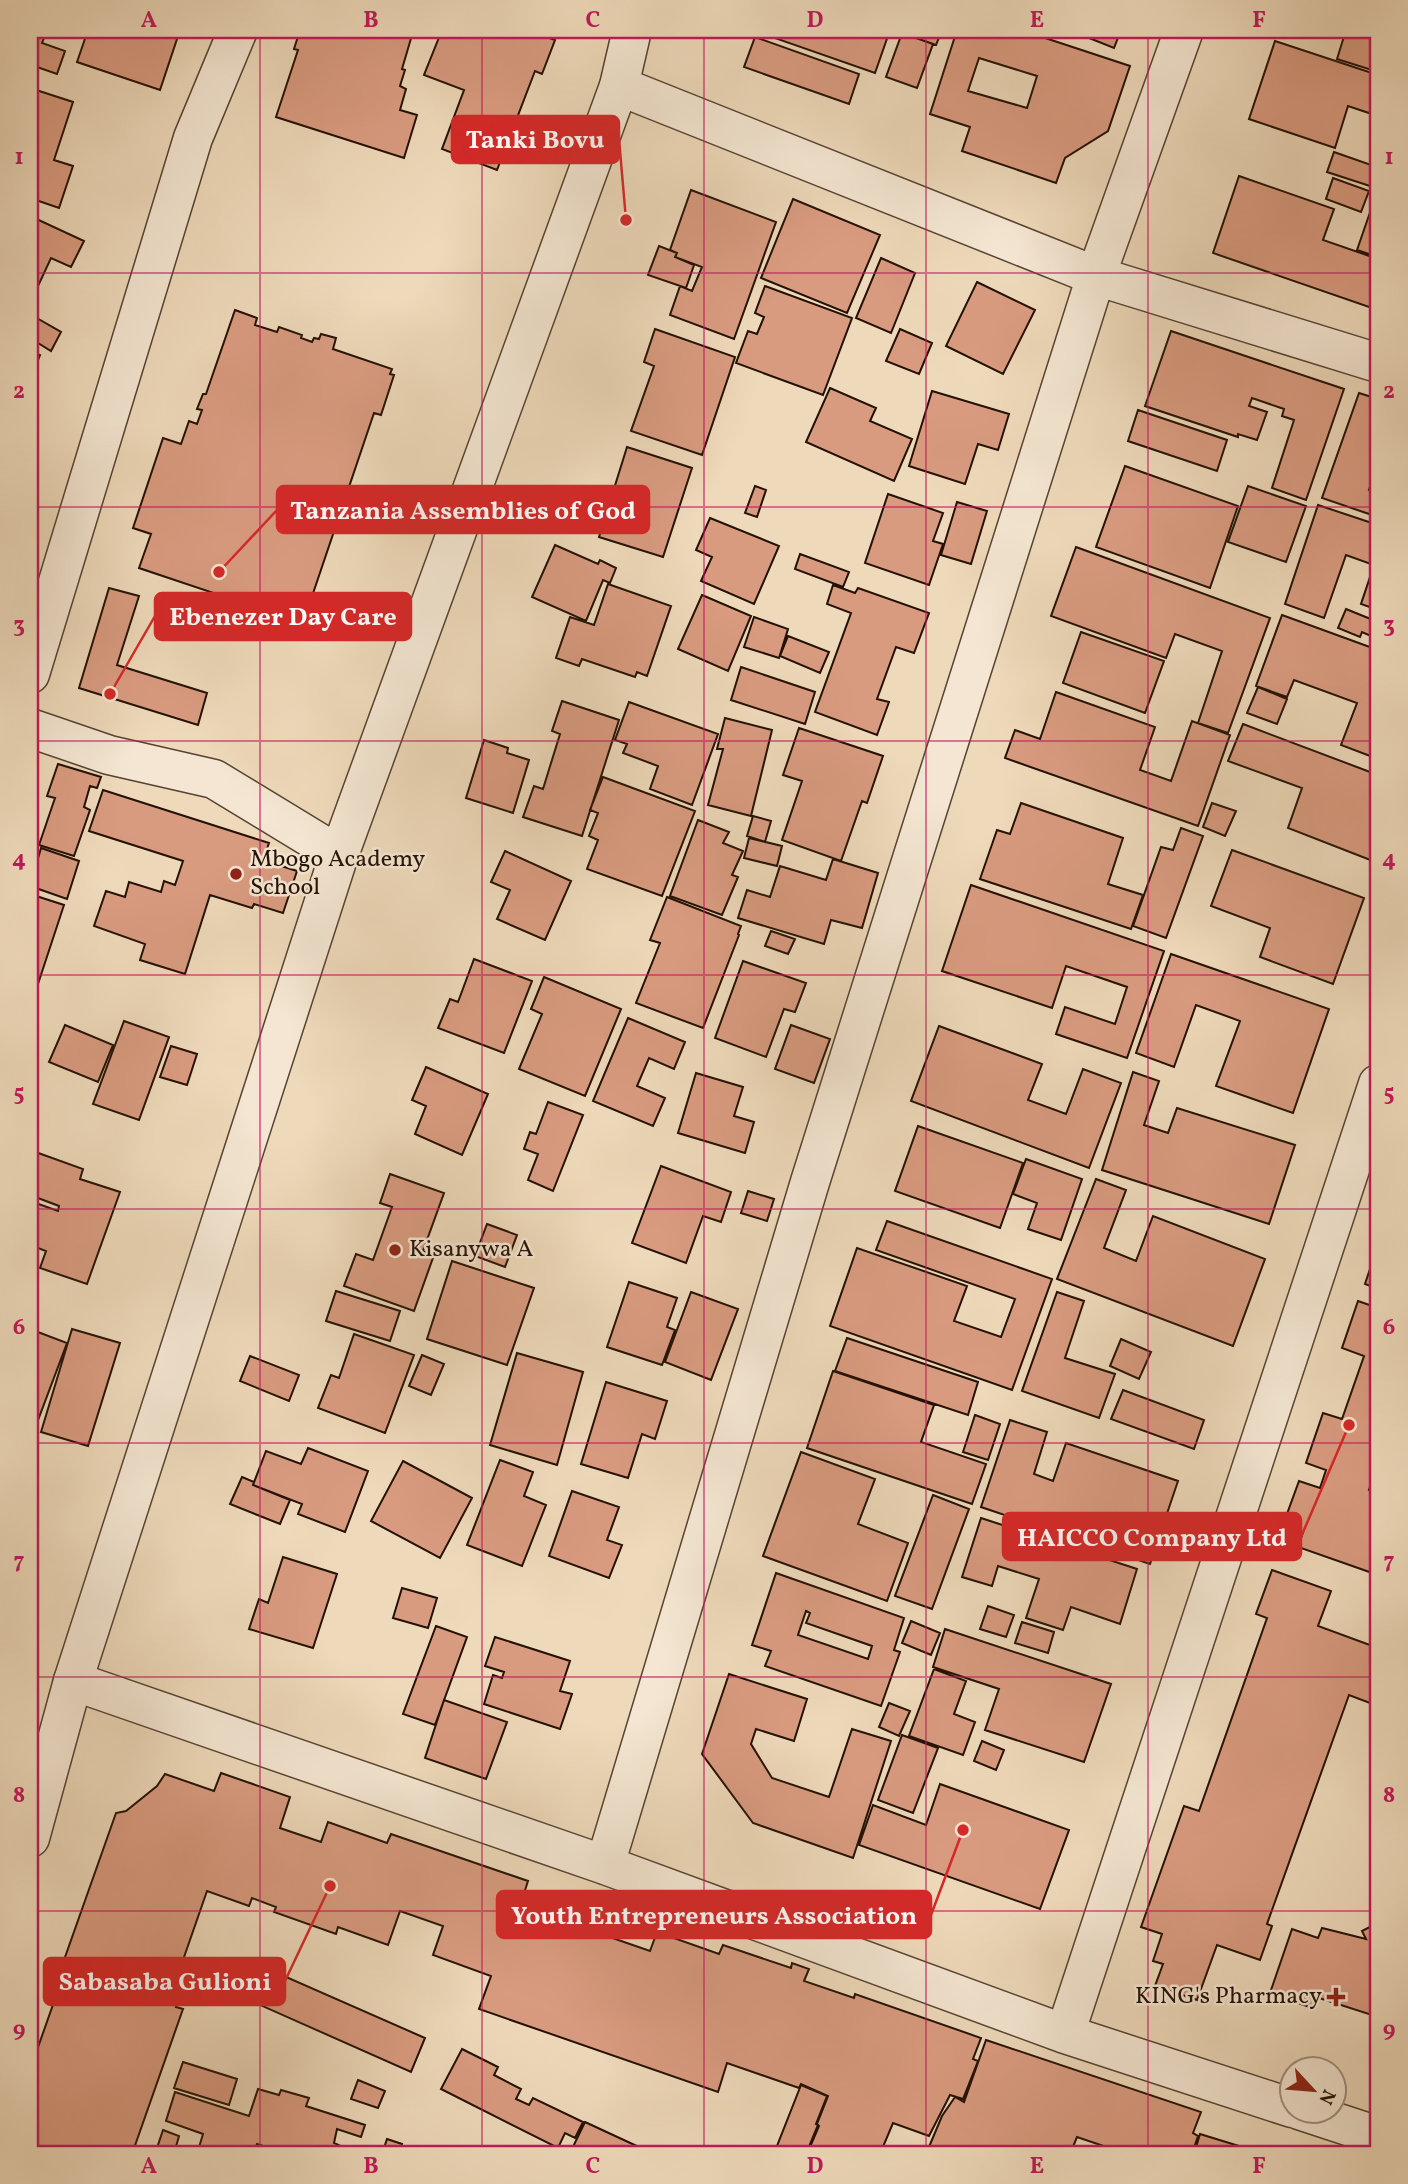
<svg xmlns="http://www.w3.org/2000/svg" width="1408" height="2184" viewBox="0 0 1408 2184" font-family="Vollkorn,serif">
<rect width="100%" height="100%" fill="#eed9ba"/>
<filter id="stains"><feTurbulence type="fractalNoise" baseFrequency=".00286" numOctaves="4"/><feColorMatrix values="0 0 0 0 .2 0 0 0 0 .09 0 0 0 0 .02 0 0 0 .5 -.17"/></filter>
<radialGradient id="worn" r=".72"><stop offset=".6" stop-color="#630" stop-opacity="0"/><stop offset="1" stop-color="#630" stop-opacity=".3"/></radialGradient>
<path fill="#d99b80" stroke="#241105" stroke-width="2" fill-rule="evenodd" d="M30,30h17l-5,13 23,8 -8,23 -20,-7 -3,6 -4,-1z
M88,30h92l-20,60 -83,-28z
M300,30h95l17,5 -10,34 3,1 -5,16 6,3 -6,21 17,5 -13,43 -128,-41 22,-67 -4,-1z
M442,30h86l27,10 -13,34 -7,-3 -38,99 -55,-21 22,-59 -40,-15z
M752,30h138l-15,43z
M893,30h49l-6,15z
M957,30h64l109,36 -22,65 -43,27 -9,25 -94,-32 8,-24 -40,-13zM979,58l58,18 -10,32 -59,-17z
M1069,30h52l-7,18z
M1346,30l32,11v31l-41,-13z
M902,33l31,11 -16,44 -31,-11z
M755,37l104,37 -10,30 -105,-37z
M1275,41l103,34v41l-30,-10 -13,42 -86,-29z
M30,88l43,14 -19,58 19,6 -14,42 -29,-10z
M1334,152l43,15 -7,19 -43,-14z
M1239,176l95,33 -11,31 55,19v31l-6,18 -159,-55z
M1333,178l36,13 -8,21 -35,-13z
M691,190l85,32 -42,117 -64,-24 10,-29 12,5 10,-24 -27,-10 2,-4 -7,-3z
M1377,192l1,1v64l-21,-7z
M793,199l87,36 -33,78 -86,-35z
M30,216l54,25 -13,26 -20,-9 -19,41 -2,-1z
M659,246l18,7 -2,4 19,8 -8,23 -38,-13z
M881,258l34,15 -24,60 -35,-15z
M977,282l58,28 -32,64 -57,-28z
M765,286l87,32 -29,77 -87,-32 12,-32 9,3 7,-17 -9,-4z
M235,310l22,8 -2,7 22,7 2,-5 23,8 -1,3 11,4 2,-4 5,1 2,-5 15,4 -3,11 59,20 -2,5 4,1 -13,40 -7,-2 -71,210 -164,-55 12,-34 -18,-6 30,-90 18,6 8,-23 8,3 5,-14 -5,-1 6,-15h3z
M35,317l26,15 -10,19 -21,-13v-12z
M655,329l80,28 -33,98 -71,-24 23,-65 -10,-4z
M900,329l32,14 -13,31 -33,-13z
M1171,331l173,58 -38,111 -34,-12 22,-68 -12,-4 2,-7 -32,-11 -3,8 18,6 -10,28 -19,-6v3l-93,-31z
M30,351l10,4 -6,15 -4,-1z
M830,388l46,20 -6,13 42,18 -18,42 -88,-39z
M932,391l77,23 -11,36 -20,-6 -13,40 -56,-18z
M1359,393l19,6v66l-9,25 9,3v24l-56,-19z
M1138,410l89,30 -10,31 -89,-30z
M627,447l65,21 -29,89 -64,-20z
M1125,466l113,40 -28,82 -114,-41z
M755,486l11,4 -9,27 -12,-4z
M1248,486l58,20 -20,56 -58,-20z
M888,494l55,19 -10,28 10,3 -14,41 -64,-22z
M957,502l30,9 -16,53 -30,-9z
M1318,505l60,20v85l-17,-6 13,-39 -28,-10 -22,63 -39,-14z
M710,518l69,28 -25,58 -53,-23 11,-24 -16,-7z
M555,545l43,19 2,-4 16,8 -6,15 -7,-3 -17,41 -54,-24z
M1076,547l194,71 -42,115 -30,-10 24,-72 -47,-17 -9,24 -115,-42z
M800,554l49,18 -6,15 -48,-18z
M608,584l63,22 -24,70 -10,-4 -2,5 -53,-18 -3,7 -23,-8 14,-41 24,8z
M833,585l22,8 3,-5 71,25 -15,40 -18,-6 -19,52 12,3 -12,33 -62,-23 36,-99 -24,-9z
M109,588l30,8 -22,69 90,28 -9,32 -119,-37z
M702,595l49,21 -23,55 -50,-22z
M1346,609l32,13v17l-16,-7 -2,5 -22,-9z
M1282,615l96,35v109l-37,-14 16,-42 -63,-23 -7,17 -31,-11z
M754,617l34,12 -9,29 -35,-11z
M1081,632l83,29 -19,52 -82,-30z
M788,636l41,16 -9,21 -40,-17z
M741,667l74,25 -10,32 -74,-24z
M1258,687l29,12 -10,25 -30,-11z
M1056,692l99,35 -15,43 31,11 21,-60 38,14 -32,91 -193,-68 10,-28 25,9z
M562,701l57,19 -37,116 -59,-19 11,-31 9,3 17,-55 -8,-3z
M629,702l89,32 -26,71 -42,-16 8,-23 -35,-13 4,-9 -12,-4z
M725,718l47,12 -21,86 -43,-11 15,-56h-6z
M1243,724l135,51v88l-90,-35 14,-40 -74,-27z
M799,728l84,28 -16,47 -5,-2 -21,60 -59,-21 20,-59 -19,-6z
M484,740l24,8 -1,5 22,7 -16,53 -47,-15z
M58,764l43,13 -4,11 -7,-2 -6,21 6,3 -16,46 -35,-11 16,-47 -8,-2z
M603,777l92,34 -33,85 -75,-27 11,-29 -9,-4 9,-23 -8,-3z
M103,790l166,53 -6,17 34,11 -14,42 -29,-9 -2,4 -42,-13 -25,79 -45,-14 5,-16 -51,-18 12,-35 19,6 4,-15 32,10 3,-11 11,4 8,-24 -94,-30z
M1021,803l102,35 -15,46 35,11 -12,34 -151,-50 17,-49 13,4z
M1212,803l24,8 -11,25 -22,-9z
M753,816l18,5 -6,21 -18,-6z
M698,820l31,12 -6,11 20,8 -11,24 6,2 -16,38 -52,-19z
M1181,828l22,8 -37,102 -33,-12 28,-79 12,3z
M749,838l33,8 -5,20 -33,-8z
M41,848l38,13 -12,38 -37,-13z
M1232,850l132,48 -31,86 -73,-27 10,-29 -59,-22z
M505,851l66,30 -26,59 -48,-21 13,-29 -19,-8z
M833,859l45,14 -16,55 -31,-8 -7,24 -86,-26 9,-28 23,7 10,-31 46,14z
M971,885l193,66 -37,107 -71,-24 9,-27 50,17 12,-37 -61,-21 -14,42 -110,-37z
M30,894l34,11 -27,82 -7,-3z
M667,897l74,29 -3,8 1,1 -36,93 -67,-25 24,-60 -10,-3z
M771,931l24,8 -7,15 -23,-8z
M1171,954l158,55 -36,104 -77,-27 24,-65 -44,-16 -22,62 -38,-14z
M474,959l58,22 -28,72 -66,-25 12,-29 8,3z
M743,961l63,22 -11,29 -11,-3 -18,48 -51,-19z
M544,977l77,32 -36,87 -66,-27 23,-55 -11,-5z
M628,1018l57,24 -11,27 -25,-11 -12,28 28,12 -12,28 -60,-25z
M124,1021l45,16 -30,83 -46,-16z
M65,1025l48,20 -15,37 -49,-20z
M791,1025l39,14 -16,44 -39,-14z
M939,1026l103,38 -14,36 38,14 17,-45 38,14 -32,85 -178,-67z
M171,1046l26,8 -10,31 -27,-8z
M426,1067l62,27 -26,61 -47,-21 11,-28 -14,-6z
M1133,1072l26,9 -15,44 24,8 9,-25 118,37 -26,79 -167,-54z
M696,1073l47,14 -9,29 20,6 -9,31 -67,-20z
M548,1102l35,13 -30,76 -25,-11 10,-26 -14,-5 6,-17 6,2z
M918,1126l105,37 -23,65 -105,-37z
M30,1150l53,19 -3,10 40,13 -33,92 -47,-16 6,-17 -16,-6v-44l28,10 1,-5 -29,-11z
M1026,1159l56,20 -21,61 -33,-11 9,-26 -24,-9z
M661,1166l70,26 -10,30 -18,-6 -17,47 -54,-20z
M390,1174l54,19 -21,58 11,4 -20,56 -70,-25 12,-32 17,6 19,-53 -12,-4z
M1096,1179l30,11 -22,58 32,13 17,-45 112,43 -32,87 -176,-67z
M748,1191l26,8 -7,22 -26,-8z
M887,1221l165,58 -40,111 -182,-64 27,-78 110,38 -13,35 47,16 14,-38 -139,-49z
M487,1224l30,11 -12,32 -30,-11z
M1374,1257l4,2v30l-13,-5z
M452,1261l82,27 -27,77 -80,-26z
M629,1282l48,16 -10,29 8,3 -13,35 -55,-18z
M336,1291l64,20 -10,30 -64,-20z
M691,1292l47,17 -27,71 -46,-18z
M1057,1292l27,9 -19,57 50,16 -16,44 -77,-27z
M1358,1301l20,7v158l-9,24 9,3v82l-80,-28 5,-15 -20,-7 16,-44 21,7 6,-18 -20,-7 17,-50 19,6 22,-63 -22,-8z
M30,1329l37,14 -35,93 -2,-1z
M72,1329l48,14 -32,103 -47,-14z
M354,1334l60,21 -29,78 -67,-25 13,-33 8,3z
M847,1338l131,44 -10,33 -133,-44z
M1121,1339l30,13 -12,27 -29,-13z
M517,1353l66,19 -26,93 -67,-20z
M422,1355l22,9 -13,31 -22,-9z
M250,1356l49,19 -10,26 -49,-20z
M833,1371l101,34 -13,37 65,22 -14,40 -165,-56z
M606,1382l61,19 -12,38 -13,-5 -14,44 -47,-14z
M1123,1390l81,30 -10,29 -83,-30z
M975,1415l25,9 -12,36 -25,-8z
M1010,1420l37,12 -13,42 19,7 13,-38 112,38 -28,83 -169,-57z
M308,1448l60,23 -23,61 -47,-18 4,-10 -49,-19 13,-34 35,13z
M801,1452l74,27 -17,45 50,19 -21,58 -124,-45z
M500,1460l33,12 -9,24 22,9 -24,61 -55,-21z
M403,1461l69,37 -32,60 -69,-37z
M242,1477l12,5 -1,3 37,15 -10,24 -50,-20z
M572,1491l47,16 -12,33 15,5 -13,33 -60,-22z
M933,1495l36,14 -37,100 -37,-13z
M981,1518l156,51 -17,55 -49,-17 -8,23 -37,-12 13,-39 -41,-13 -6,20 -30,-9z
M283,1557l54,17 -24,74 -64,-19 10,-30 9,4z
M1272,1570l59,21 -13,35 60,22v58l-29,-11 -82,229 5,2 -12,34 -43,-15 -20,55 -42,-14 8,-22 -10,-3 9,-27 -21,-7 43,-121 15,5 68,-193 -11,-4z
M776,1573l128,45 -10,32 6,2 -19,54 -116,-40 6,-15 -19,-6zM806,1611l4,2 -4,10 66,23 -4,13 -70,-24z
M402,1588l35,10 -9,30 -35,-10z
M988,1606l26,9 -8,22 -26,-8z
M911,1621l29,12 -9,22 -29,-12z
M1022,1622l32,10 -6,21 -33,-10z
M436,1626l31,11 -32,88 -32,-11z
M945,1629l166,55 -27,78 -99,-32 14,-41 -66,-22z
M495,1637l75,24 -10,30 12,3 -12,35 -76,-25 9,-29 9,3 2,-6 -19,-6z
M934,1669l32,12 -12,33 21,8 -12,33 -54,-19z
M729,1674l78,25 -13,42 -38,-12 -5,15 21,34 57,19 23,-68 39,12 -38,117 -100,-35 -51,-69z
M444,1700l63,22 -21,57 -61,-21z
M889,1703l21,8 -11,25 -20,-9z
M902,1735l36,13 -25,65 -35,-13z
M982,1741l22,9 -8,20 -22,-9z
M221,1773l69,24 -10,31 41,14 7,-20 59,21 4,-9 137,47 -8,25 130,45 7,-19 62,22 4,-9 68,23 1,-5 17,6 -5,12 50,17 1,-4 126,44 -8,21 5,2 -15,38 -13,-4 -21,41 -36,-13 -13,31h-73l12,-28 -2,-2 11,-28 -27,-12 -2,4 -72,-25 -9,29 -239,-83 12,-33 -58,-21 10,-29 -43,-15 -12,34 -50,-18 -2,7 -62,-22 2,-5 -24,-9 -3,8 -42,-15 -25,72 8,3 -14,41 7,2 -51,145h-102v-84l32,-91 -4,-2 58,-164 10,-2 31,-25 8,-12 49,17z
M940,1784l129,46 -29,79 -181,-64 14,-40 53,20z
M1378,1913v104l-62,-20 -4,11 -42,-15 22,-64 26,9 4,-10 44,11 -4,-8 10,-5v-9z
M245,1959l180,79 -14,34 -180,-80z
M986,2040l215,72 -8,21 5,3 -6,18h-65l-50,-17 -7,17h-144l16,-38 13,-19 9,5z
M462,2049l36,18 -4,8 27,14 -5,10 13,6 4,-7 50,24 -8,16 -10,-5 -7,15 -117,-59z
M183,2062l54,17 -8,26 -55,-17z
M358,2080l27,11 -7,17 -27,-9z
M801,2085l26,11 -11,28 2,1 -12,29h-8l-21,-8z
M258,2089l21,6 2,-5 28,8 -3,8 59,19 -4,12 -24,-8 -3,14 9,4 -2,7h-52l-32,-10 -3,10h-57l6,-20 -37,-13 9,-29 74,24z
M585,2122l69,32h-82l-2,-1z
M163,2130l16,6 -5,18h-19z
M1200,2134l65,20h-71z
M387,2139l15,5 -3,10h-17z"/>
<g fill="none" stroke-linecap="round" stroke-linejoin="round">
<defs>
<path id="minor" d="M619,86l477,190 282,87
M30,674l163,-536 45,-108
M30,728l79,27 105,24 125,76
M73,1681l532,184 460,169 227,74
M605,1865l205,-683 286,-906 88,-246
M1065,2034l313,-950
M1299,2110l79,26"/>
<path id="tertiary" d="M30,1838l43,-157 266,-826 280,-769 13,-56"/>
</defs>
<use href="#minor" stroke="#564332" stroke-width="41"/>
<use href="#tertiary" stroke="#564332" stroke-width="41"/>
<use href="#minor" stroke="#f4e6d2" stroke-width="38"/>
<use href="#tertiary" stroke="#f4e6d2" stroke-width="38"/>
</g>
<path fill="none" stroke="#c2185b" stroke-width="2" stroke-opacity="0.55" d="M260,30v2124M482,30v2124M704,30v2124M926,30v2124M1148,30v2124M30,273h1348M30,507h1348M30,741h1348M30,975h1348M30,1209h1348M30,1443h1348M30,1677h1348M30,1911h1348"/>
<g fill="#8f2418" stroke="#f4e6d2" stroke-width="2.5">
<circle cx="236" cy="874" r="7"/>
<circle cx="395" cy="1250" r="7"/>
<path d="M1332.5 1986.5h7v7h7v7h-7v7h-7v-7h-7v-7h7z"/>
</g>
<g text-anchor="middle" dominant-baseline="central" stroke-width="5" stroke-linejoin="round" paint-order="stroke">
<g font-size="24" fill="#241105" stroke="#f4e6d2" text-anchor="start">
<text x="250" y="860">Mbogo Academy<tspan x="250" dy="28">School</tspan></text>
<text x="409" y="1250">Kisanywa A</text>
<text x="1322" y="1997" text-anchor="end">KING's Pharmacy</text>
</g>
</g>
<path fill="none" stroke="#d62828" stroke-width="2.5" d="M626 220L619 139M219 572L277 510M110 694L155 616M1349 1425L1301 1537M963 1830L931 1915M330 1886L285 1981"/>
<g fill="#d62828" stroke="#f4e6d2" stroke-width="2.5">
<circle cx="626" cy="220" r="7"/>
<circle cx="219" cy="572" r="7"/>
<circle cx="110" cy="694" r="7"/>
<circle cx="1349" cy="1425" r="7"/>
<circle cx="963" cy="1830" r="7"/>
<circle cx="330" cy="1886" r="7"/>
</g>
<g fill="#d62828" stroke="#d62828" stroke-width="2.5">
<rect x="452" y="116" width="167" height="47" rx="7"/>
<rect x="277" y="486" width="372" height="47" rx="7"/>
<rect x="155" y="593" width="256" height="47" rx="7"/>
<rect x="1003" y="1513" width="298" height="47" rx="7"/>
<rect x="497" y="1891" width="434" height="47" rx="7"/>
<rect x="44" y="1958" width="241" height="47" rx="7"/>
</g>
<g font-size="26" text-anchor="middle" font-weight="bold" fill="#fff">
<text x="535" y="148">Tanki Bovu</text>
<text x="463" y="519">Tanzania Assemblies of God</text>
<text x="283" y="625">Ebenezer Day Care</text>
<text x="1152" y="1546">HAICCO Company Ltd</text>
<text x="714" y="1924">Youth Entrepreneurs Association</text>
<text x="165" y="1990">Sabasaba Gulioni</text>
</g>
<rect width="1408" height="2184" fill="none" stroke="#eed9ba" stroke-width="77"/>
<g transform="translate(1313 2090) rotate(116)"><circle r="33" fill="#f4e6d2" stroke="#a19180" stroke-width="2"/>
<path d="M0-5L12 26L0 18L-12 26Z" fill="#8f2418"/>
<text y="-10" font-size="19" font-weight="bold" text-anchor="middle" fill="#241105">N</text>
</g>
<rect x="38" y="38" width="1332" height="2108" fill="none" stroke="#c2185b" stroke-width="2.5"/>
<g font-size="23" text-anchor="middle" font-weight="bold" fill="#c2185b">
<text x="149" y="27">A</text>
<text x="371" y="27">B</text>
<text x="593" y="27">C</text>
<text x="815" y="27">D</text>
<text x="1037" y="27">E</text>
<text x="1259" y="27">F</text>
<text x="19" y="164">1</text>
<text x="1389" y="164">1</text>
<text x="19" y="398">2</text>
<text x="1389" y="398">2</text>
<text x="19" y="632">3</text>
<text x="1389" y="632">3</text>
<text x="19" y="866">4</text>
<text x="1389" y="866">4</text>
<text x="19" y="1100">5</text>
<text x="1389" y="1100">5</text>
<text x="19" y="1334">6</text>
<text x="1389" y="1334">6</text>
<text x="19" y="1568">7</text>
<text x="1389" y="1568">7</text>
<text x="19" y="1802">8</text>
<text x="1389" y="1802">8</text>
<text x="19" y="2036">9</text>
<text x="1389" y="2036">9</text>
<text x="149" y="2173">A</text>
<text x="371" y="2173">B</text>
<text x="593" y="2173">C</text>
<text x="815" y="2173">D</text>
<text x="1037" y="2173">E</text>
<text x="1259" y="2173">F</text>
</g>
<rect width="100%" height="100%" filter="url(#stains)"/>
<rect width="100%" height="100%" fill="url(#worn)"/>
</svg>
